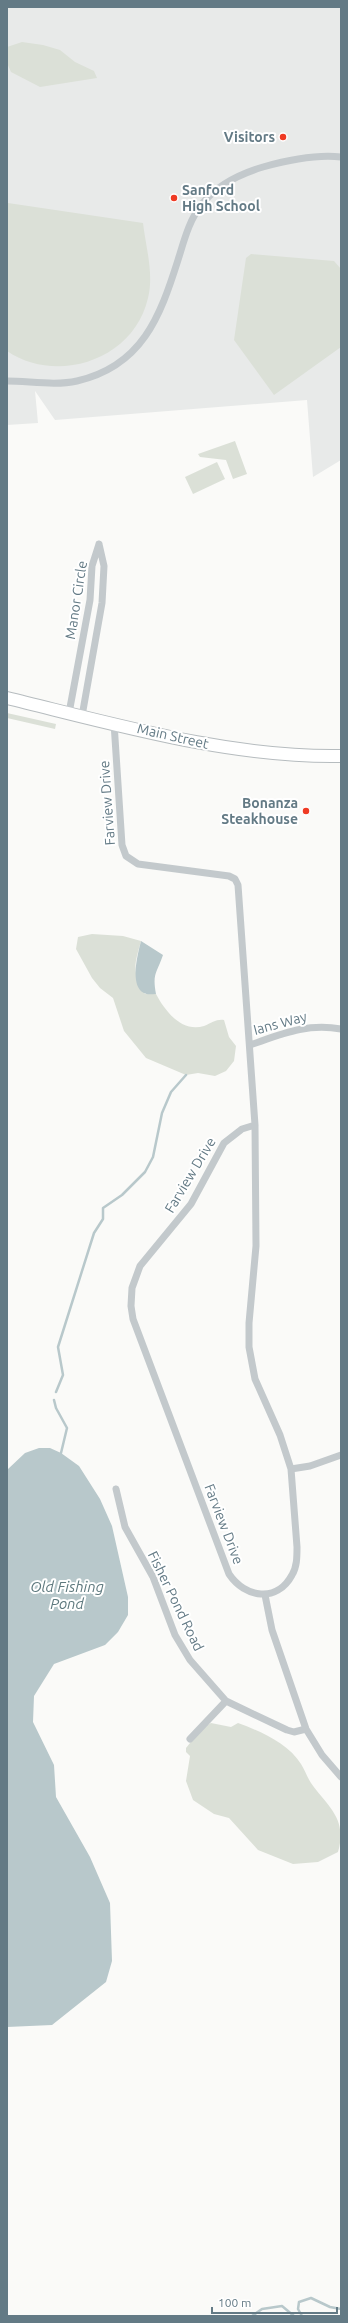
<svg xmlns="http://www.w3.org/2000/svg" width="348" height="2323" viewBox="0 0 348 2323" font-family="Ubuntu,sans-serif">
<rect width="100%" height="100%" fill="#fafaf8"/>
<path fill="#e8eae9" d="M7,7h334v453l-28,17 -6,-77 -252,20 -20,-29 3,32 -31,2z"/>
<path fill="#dbe0d7" d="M22,42l21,3 17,5 15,12 19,9 3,7 -57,9 -29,-15 -4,-9v-16z
M8,203l135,20c3,25 11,51 5,75 -14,62 -91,87 -141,53z
M251,254l83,7 7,8v78l-67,48 -40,-55 12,-82z
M235,441l12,33 -14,5 -7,-19 -26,-3 -2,-3z
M217,462l8,17 -32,15 -8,-17z
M7,713l49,11 -1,5 -48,-11z
M92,934l31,2 18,5c-7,25 -9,30 4,53h11c9,17 26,39 48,32 8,-3 12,-7 20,-6l5,17 7,9 -2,15 -8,10 -11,5 -17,-3 -12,2 -40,-17 -22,-27 -11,-33 -13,-10 -8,-10 -16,-29 2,-12z
M211,1723l20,4 7,-4c22,8 50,20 63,41 4,6 6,13 10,19 16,23 37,35 27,69l-20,10 -25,2 -35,-14 -29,-32 -15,-4 -21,-14 -7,-19 4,-25 -4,-4v-4l16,-20z"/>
<path fill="#b8c8cb" d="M141,941l22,14c-6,18 -11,18 -7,39 -4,0 -9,1 -12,-1 -15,-7 -6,-40 -3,-52z
M39,1448h11l11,5 18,13 21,33 12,27 16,71v18l-10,17 -13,13 -51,19 -20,32 -1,26 21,43 2,32 34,60 20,46 2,58 -6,21 -54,43 -45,2v-557l18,-17z"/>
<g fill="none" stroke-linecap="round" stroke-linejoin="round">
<path stroke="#b8c8cb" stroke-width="2.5" d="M56,1392l7,-17 -5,-28 36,-114 9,-14v-11l19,-13 23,-23 8,-15 9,-44 9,-21 15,-17
M54,1400l2,8 11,20 -6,25
M252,2316l10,-7 20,-3 12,10
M302,2316l-4,-7 1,-7 12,-4 19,9 11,2"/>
<defs>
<path id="highway" d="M7,698c107,26 223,60 334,58"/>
</defs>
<use href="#highway" stroke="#b6bcbf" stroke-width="14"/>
<path stroke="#c3c9cc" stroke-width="7" d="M7,381c22,0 48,5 70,0 65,-15 83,-64 101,-121 6,-19 11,-40 24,-56 15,-19 38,-30 61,-37 25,-7 52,-13 78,-10
M69,713l21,-113 2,-34 7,-22
M82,716l20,-113 2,-37 -5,-22
M114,723l8,122 4,11 12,8 91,12 6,3 3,6 17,240 1,121 -7,77v24l6,32 25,56 11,34 6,78c0,10 0,20 -5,28 -15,28 -47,23 -63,-1l-96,-255 -2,-13 1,-18 8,-22 51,-62 33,-61 18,-14 13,-4
M250,1045c32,-11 56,-22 91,-16
M291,1469l19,-3 31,-11
M116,1489l9,38 28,50 22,58 15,25 36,41 61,29 7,2 12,-3
M265,1595l7,35 34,99 16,26 19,22
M190,1739l36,-38"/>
<use href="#highway" stroke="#fff" stroke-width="12"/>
</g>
<g fill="#ef3a23" stroke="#fff" stroke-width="1.5">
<circle cx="283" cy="137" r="4"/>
<circle cx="174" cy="198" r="4"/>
<circle cx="306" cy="811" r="4"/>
</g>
<g text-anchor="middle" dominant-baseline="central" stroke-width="4" stroke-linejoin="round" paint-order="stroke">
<g font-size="14" font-weight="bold" fill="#637a85" stroke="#fff" text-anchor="end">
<text x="275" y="137">Visitors</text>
<text x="182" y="190" text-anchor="start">Sanford<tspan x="182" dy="16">High School</tspan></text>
<text x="298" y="803">Bonanza<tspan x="298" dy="16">Steakhouse</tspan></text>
</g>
<g font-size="14" fill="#637a85" stroke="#fff">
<text transform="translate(76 600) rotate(-81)">Manor Circle</text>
<text transform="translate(173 736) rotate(13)">Main Street</text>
<text transform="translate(107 803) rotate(-94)">Farview Drive</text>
<text transform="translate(280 1023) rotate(-15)">Ians Way</text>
<text transform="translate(190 1175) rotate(-59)">Farview Drive</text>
<text transform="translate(224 1524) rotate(69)">Farview Drive</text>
<text transform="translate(176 1601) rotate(64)">Fisher Pond Road</text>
</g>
<g font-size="15" font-style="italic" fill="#5e797e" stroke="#fff">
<text x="67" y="1586">Old Fishing<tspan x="67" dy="17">Pond</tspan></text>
</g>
</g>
<rect width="348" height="2323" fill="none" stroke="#637a85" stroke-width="16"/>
<path d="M212 2307v6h125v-6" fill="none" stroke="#637a85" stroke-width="2"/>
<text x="218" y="2307" font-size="12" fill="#637a85" stroke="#ffffff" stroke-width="3" paint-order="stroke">100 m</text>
</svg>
